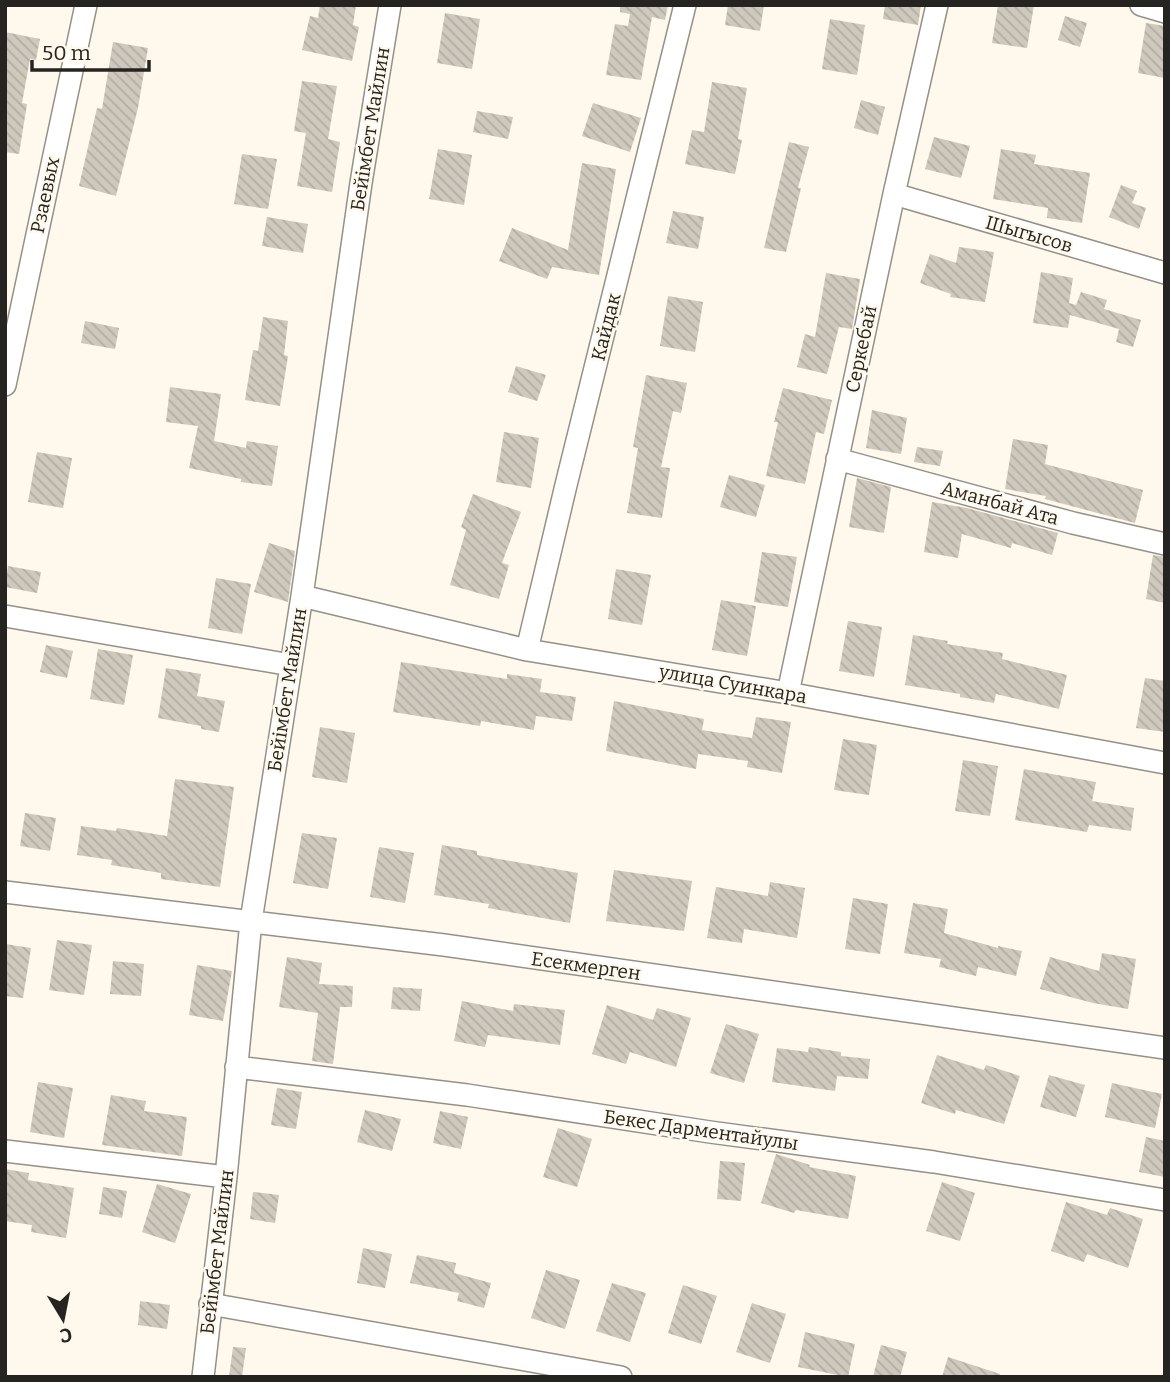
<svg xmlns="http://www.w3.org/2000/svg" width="1170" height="1382" viewBox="0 0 1170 1382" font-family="Bitter,serif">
<defs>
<pattern id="building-back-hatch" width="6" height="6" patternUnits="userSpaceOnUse" patternTransform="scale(1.75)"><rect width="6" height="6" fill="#cfc8bd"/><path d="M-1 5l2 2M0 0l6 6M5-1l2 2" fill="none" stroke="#b2aca2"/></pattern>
</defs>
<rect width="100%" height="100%" fill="#fef9ec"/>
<path fill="url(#building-back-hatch)" d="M320,5h36l-3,20 6,2 -7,34 -50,-11 8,-34 8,2z
M620,5h48l-3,15 -13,-3 -11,63 -35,-5 9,-51 13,2 2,-12 -10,-2z
M728,5h36l-4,26 -35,-6z
M885,5h36l-3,20 -35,-6z
M998,5h36l-7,43 -35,-5z
M445,13l35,6 -8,50 -35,-6z
M1065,16l22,7 -7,24 -22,-7z
M830,19l35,6 -8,50 -35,-6z
M1146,23l19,3v52l-27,-5z
M5,32l35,7 -4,21 -6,-1 -8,44 5,1 -8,50 -14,-2z
M113,42l35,6 -10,60 -22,88 -37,-10 18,-78 5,1z
M302,81l35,5 -9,53 12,3 -8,50 -35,-6 9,-53 -12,-2z
M712,82l35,6 -9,51 4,1 -7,34 -50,-10 7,-34 12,2z
M861,100l24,7 -7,28 -24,-7z
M593,103l48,15 -11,34 -48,-16z
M477,111l36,6 -5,22 -35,-7z
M934,137l36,9 -9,32 -36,-9z
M789,142l20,5 -11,41h3l-15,64 -22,-4z
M438,149l34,6 -8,50 -35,-6z
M1001,149l35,6 -2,9 56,9 -8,50 -35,-5 1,-10 -55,-9z
M242,154l35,5 -9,50 -34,-5z
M582,163l34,6 -17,106 -47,-8 -5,12 -48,-18 13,-33 56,22z
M1121,185l16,6 -5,12 14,5 -7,21 -30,-12z
M673,211l31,6 -6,32 -32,-6z
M267,217l41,7 -5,29 -41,-7z
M959,247l35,5 -9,50 -35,-5 1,-3 -31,-11 10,-29 26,9z
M1041,272l32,6 -4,25 7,2 5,-13 26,8 -3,9 37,11 -8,27 -17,-5 3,-13 -49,-14 -2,13 -35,-5z
M826,273l34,6 -8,50 -13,-2 -12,47 -30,-7 8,-33 10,3z
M668,296l35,6 -8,50 -35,-6z
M263,317l25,4 -4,34 4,1 -8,50 -35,-6 8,-50 5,1z
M85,321l34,7 -4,21 -34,-6z
M516,366l30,9 -9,26 -29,-9z
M646,375l41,8 -6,30 -8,-2 -12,56 9,1 -8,50 -35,-5 11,-65 -5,-1z
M170,387l51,7 -7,47 32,7 1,-7 31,5 -6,40 -31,-4v-3l-52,-11 9,-42 -32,-4z
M783,388l49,12 -8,34 -8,-2 -11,52 -39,-8 12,-54h-4z
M872,410l35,8 -6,36 -35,-6z
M504,432l35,6 -8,50 -35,-6z
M1013,439l35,6 -3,19 98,26 -8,33 -90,-24 1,-3 -41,-7z
M917,447l26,4 -3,15 -26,-4z
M37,452l35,6 -9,50 -35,-6z
M729,475l36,10 -9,32 -36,-10z
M857,478l34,9 -7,46 -35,-6z
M473,494l48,18 -19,51 7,2 -10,34 -49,-14 16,-55 -5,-3z
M932,502l35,6 91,25 -6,22 -40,-12 -1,5 -49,-14 -4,24 -34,-6z
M269,543l26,8 -7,51 -34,-10z
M762,552l35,5 -9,50 -34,-5z
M1153,555l12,2v46l-19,-4z
M8,566l33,6 -4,21 -32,-6z
M616,569l35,6 -9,50 -34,-6z
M216,578l35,6 -9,50 -34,-6z
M721,600l35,6 -9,50 -35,-6z
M848,621l34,6 -8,50 -35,-6z
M913,635l35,6 -1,3 56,9 -1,6 65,16 -8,34 -63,-15 -2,9 -34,-6v-3l-55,-9z
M46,645l27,6 -6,27 -27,-6z
M98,649l35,6 -9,50 -34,-6z
M401,662l106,17v-5l35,5 -2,13 36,5 -4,24 -36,-5 -2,14 -53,-9 -1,5 -87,-14z
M166,668l35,6 -4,22 28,5 -6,31 -18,-3v-3l-43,-8z
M1145,678l20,3v51l-29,-4z
M614,701l90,18 -2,11 50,8 4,-21 35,5 -9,51 -35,-6 1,-6 -50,-7 -2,15 -90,-18z
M320,727l35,6 -8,50 -35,-6z
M843,739l34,6 -8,50 -35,-5z
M963,760l35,6 -8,50 -35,-5z
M1024,769l72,13 -4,19 42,7 -3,23 -42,-6 -2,7 -72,-12z
M175,779l59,8 -14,100 -59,-8v-6l-50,-8 1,-5 -35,-5 4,-29 35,5 1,-3 50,8z
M25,813l31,5 -6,33 -30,-5z
M302,833l35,5 -9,51 -35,-6z
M442,845l35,6v4l101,18 -8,50 -82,-15 1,-4 -55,-9z
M379,847l35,6 -9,50 -35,-6z
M614,870l78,11 -8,50 -78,-10z
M770,882l35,6 -8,50 -53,-9 -2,14 -35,-5 9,-51 52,9z
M853,898l35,6 -8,50 -35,-5z
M913,903l35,6 -4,24 54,15v-2l24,5 -6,25 -38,-9 -2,9 -37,-9 2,-8 -37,-6z
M57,940l35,5 -8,50 -35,-5z
M5,944l26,4 -8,50 -18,-2z
M1102,953l34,6 -8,50 -35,-6 -53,-14 10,-32 49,14z
M287,957l35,6 -3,21 34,2 -1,21h-12l-7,57 -21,-3 6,-48 -39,-6z
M113,961l31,3 -3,32 -31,-2z
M197,965l35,6 -9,50 -34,-6z
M393,987l29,2 -2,22 -29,-2z
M462,1001l51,10 1,-7 51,6 -5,35 -72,-10 -3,12 -31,-6z
M607,1005l46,15 4,-12 34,10 -15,49 -46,-15 -4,12 -34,-10z
M726,1024l33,10 -15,49 -34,-10z
M809,1047l32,5v4l29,3 -2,20 -31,-3 -2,15 -63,-9 5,-34 31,4z
M937,1055l47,15 2,-5 34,11 -16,48 -48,-14 -1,4 -34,-11z
M1049,1075l36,10 -9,32 -36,-10z
M38,1082l35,6 -9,50 -34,-6z
M1112,1083l50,11 -7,34 -50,-11z
M277,1088l25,4 -6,37 -25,-4z
M111,1095l35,6 -2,10 43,6 -5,39 -80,-11z
M365,1110l36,9 -9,32 -35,-9z
M440,1111l28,6 -7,32 -28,-6z
M558,1128l34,11 -15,48 -34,-10z
M1146,1137l19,4v36l-26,-5z
M776,1154l34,11 -1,2 47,9 -8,43 -52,-9 -2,3 -33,-10z
M720,1161l25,2 -4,38 -24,-2z
M5,1169l24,4 -1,7 46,8 -8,50 -35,-6 1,-7 -27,-4z
M942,1182l33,11 -15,48 -34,-10z
M157,1184l34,10 -16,49 -33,-11z
M103,1187l24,4 -5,27 -23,-4z
M253,1192l26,3 -4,28 -25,-4z
M1066,1202l41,13 3,-7 33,11 -15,49 -41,-14 -3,8 -33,-11z
M363,1248l29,6 -7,34 -28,-5z
M417,1255l39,8 -2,10 37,10 -7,25 -27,-7 2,-8 -49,-10z
M546,1270l34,10 -15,49 -34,-11z
M612,1283l34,10 -16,49 -34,-11z
M683,1285l34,11 -16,48 -33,-11z
M140,1301l30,4 -3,24 -29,-4z
M752,1303l34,11 -16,49 -34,-11z
M805,1332l50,12 -7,33 -50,-10z
M881,1345l26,7 -7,25h-27z
M233,1347l13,1 -4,29h-13z
M948,1357l52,17v3h-58z"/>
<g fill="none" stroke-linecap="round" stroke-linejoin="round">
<defs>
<path id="minor" d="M1141,5l24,7
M894,194l271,79
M5,385l81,-380
M837,459l236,64 92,21
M302,596l225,54 261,43 377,70
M5,616l286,49
M527,650l39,-165 119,-480
M788,693l106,-499 43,-189
M5,892l439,53 721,103
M236,1067l231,28 243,37 224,30 231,38
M5,1151l221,26
M210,1304l411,73
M203,1377l23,-200 25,-256 51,-325 59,-413 29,-178"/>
</defs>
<use href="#minor" stroke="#969186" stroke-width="24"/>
<use href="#minor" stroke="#fff" stroke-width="21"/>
</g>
<g text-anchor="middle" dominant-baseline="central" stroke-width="5" stroke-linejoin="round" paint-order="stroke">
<g font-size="19" fill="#262420" stroke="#fef9ec">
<text transform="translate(370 129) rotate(-81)">Бейімбет Майлин</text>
<text transform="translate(45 195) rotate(-78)">Рзаевых</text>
<text transform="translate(1029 234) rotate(16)">Шыгысов</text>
<text transform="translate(606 327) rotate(-76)">Кайдак</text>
<text transform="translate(861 349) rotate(-78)">Серкебай</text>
<text transform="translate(1000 503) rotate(15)">Аманбай Ата</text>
<text transform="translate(733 684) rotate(10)">улица Суинкара</text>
<text transform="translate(287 690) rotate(-81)">Бейімбет Майлин</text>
<text transform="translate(586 966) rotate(8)">Eсекмерген</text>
<text transform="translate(701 1130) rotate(8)">Бекес Дарментайулы</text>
<text transform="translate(217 1252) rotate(-83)">Бейімбет Майлин</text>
</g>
</g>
<rect width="1170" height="1382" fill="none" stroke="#262420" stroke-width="14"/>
<g transform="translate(63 1319) rotate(170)" stroke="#fef9ec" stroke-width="5" paint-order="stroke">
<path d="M0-5L12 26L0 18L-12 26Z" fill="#262420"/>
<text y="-10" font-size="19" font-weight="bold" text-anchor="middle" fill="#262420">С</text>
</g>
<path d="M32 60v10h117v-10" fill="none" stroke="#262420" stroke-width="3.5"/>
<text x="42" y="60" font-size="21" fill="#262420" stroke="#fef9ec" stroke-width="5" paint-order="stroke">50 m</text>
</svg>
